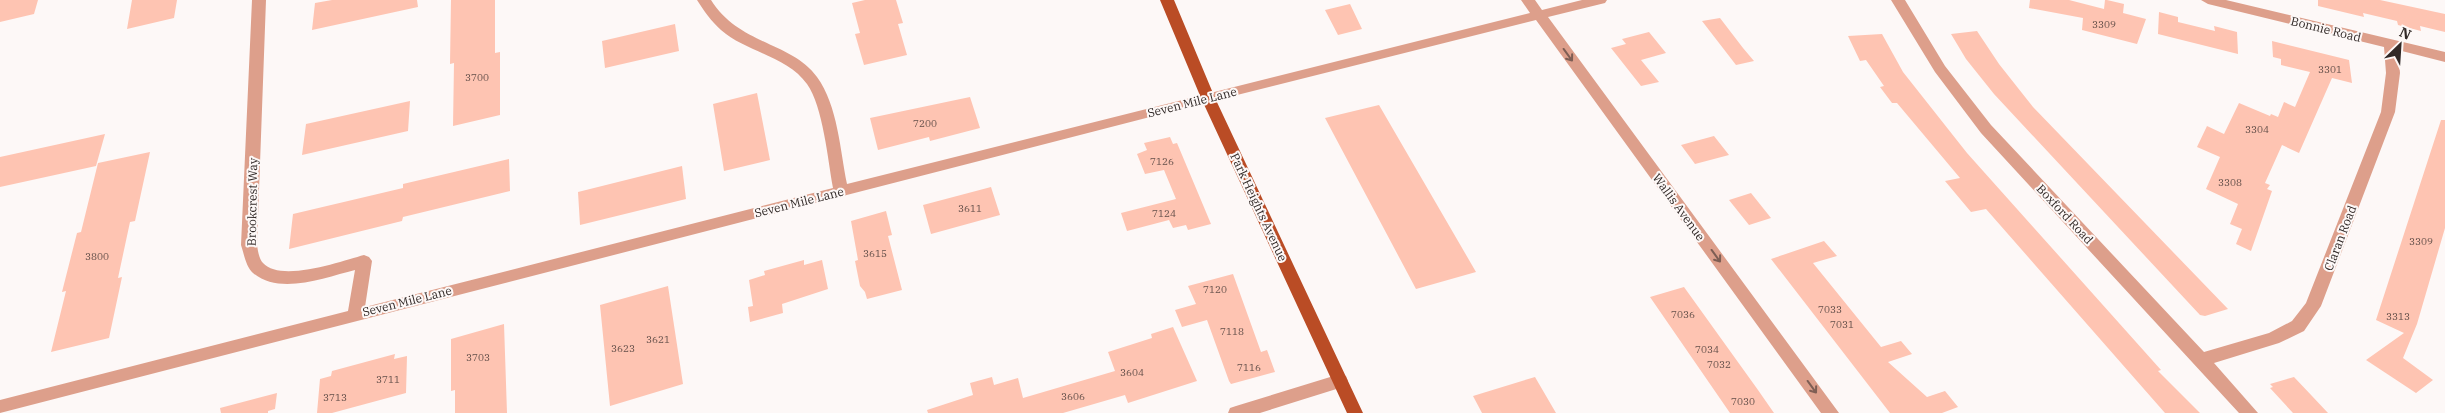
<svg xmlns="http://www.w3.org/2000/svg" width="2445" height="413" viewBox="0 0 2445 413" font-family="'IBM Plex Serif',serif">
<rect width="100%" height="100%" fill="#fdf8f7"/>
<path fill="#fec4b2" d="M0,0h38l-4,14 -34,8z
M132,0h45l-3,18 -47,11z
M332,0h85l1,7 -106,23 3,-27z
M451,0h44v53l5,-1v63l-47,11 1,-63 -4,1z
M865,0h31l7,23 -5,1 9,31 -43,10 -9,-31 5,-1 -8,-30z
M2030,0h39l35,9 1,-9h2l17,4 -1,9 23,6 -9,25 -55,-14 1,-12 -54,-10z
M2318,0h62l65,14v18l-25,-6 1,5 -23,-6 -1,-4 -34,-8 1,4 -46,-11z
M1350,4l12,25 -24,6 -13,-25z
M2159,12l19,5v5l37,9 -1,-5 23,6 1,22 -80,-20z
M1720,18l23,30 11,13 -18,4 -34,-44z
M675,24l4,27 -74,17 -3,-27z
M1977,31l22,33 34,43 195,202 -23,7 -5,-1 -206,-221 -28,-35 -15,-25z
M1649,32l17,21 -25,7 18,22 -18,4 -30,-38 15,-4 -4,-5z
M1882,34l21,38 64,81 194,217 -3,1 42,42h-35l-179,-204 -15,3 -26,-31 15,-3 -63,-75h-5l-12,-16 4,-1 -18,-26 -6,1 -12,-25z
M2272,41l77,19 3,23 -20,-5 -33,75 -17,-8 -17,38 5,2 -3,4 5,2 -21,60 -15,-7 6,-15 -12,-5 8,-20 -32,-15 14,-32 -23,-10 10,-21 17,8 15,-31 31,13 1,-2 7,3 6,-15 11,5 15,-35 -29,-7v-6l-8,-2z
M757,93l13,67 -46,11 -11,-67z
M970,97l10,31 -50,13 -1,-4 -51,13 -8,-32z
M410,101l-2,30 -106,24 4,-31z
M1379,105l97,167 -60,17 -91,-171z
M2441,120h4v108l-28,96 -14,34 30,22 -17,13 -50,-33 38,-27 -28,-13z
M105,134l-9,32 -96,21v-30z
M1714,136l15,19 -34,9 -14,-19z
M1170,137l3,7 4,-1 34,81 -23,6 -2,-5 -13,3 -4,-8 -42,11 -6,-18 55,-14 -12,-29 -19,4 -8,-20 10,-4 -3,-7z
M150,152l-15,69 -5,1 -12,56 4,-1 -13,61 -58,14 15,-61 -4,1 15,-59 4,-1 17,-69z
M509,159l1,32 -107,26 -1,4 -113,28 4,-35 110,-26v-4z
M682,166l4,33 -106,26 -2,-33z
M991,187l9,28 -69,19 -8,-29z
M1751,193l20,25 -22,7 -20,-25z
M886,211l6,24 -4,1 14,54 -35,9 -2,-7 -5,-6 -5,-25 3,-1 -7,-39z
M1824,241l13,15 -24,7 68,84 20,-6 11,13 -24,8 39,35 18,-6 13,16 -16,6h-52l-119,-154z
M804,260v5l18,-5 6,29 -46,15 1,9 -33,9 -2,-15 5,-1 -4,-26 16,-5 -1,-4z
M1233,274l28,78 6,-2 8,22 -44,12 -2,-3 -22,-61 -25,7 -7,-17 21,-6 -8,-18z
M668,286l15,98 -73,22 -10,-101z
M1684,287l74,103 16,23h-44l-80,-116z
M504,324l3,89h-52v-23l-4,1v-52z
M1173,327l24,54 -69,22 -3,-8 -62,18h-135l-1,-3 46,-15 -3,-12 22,-6 2,8 24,-7 5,20 92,-27 -7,-19 44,-14 -1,-4z
M395,354l-1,5 13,-3 -1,37 -74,20h-15l3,-34 11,-3 1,-5z
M1535,377l21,36h-74l-9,-17z
M2294,377l18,19 16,17h-35l-23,-25 3,-1 -3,-3z
M277,393l-2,16 -7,2v2h-47l-1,-5z"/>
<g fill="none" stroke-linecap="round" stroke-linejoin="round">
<path fill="#dd9f8b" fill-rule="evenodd" d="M252,0h14l-9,245c1,6 2,14 6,18 18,20 79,-2 101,-8l5,2 3,4 -7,46 468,-119c-5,-27 -10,-82 -26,-104 -20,-28 -61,-32 -86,-54 -10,-9 -17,-19 -24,-30h14c28,45 81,42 106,77 21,29 23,73 30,107l683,-171 -9,-13h14l7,10 40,-10h25l-2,3 -57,14 291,396h-18l-285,-393 -355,89 -1181,304v-13l348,-89 7,-41c-29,7 -75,26 -102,3 -7,-6 -9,-19 -12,-28z
M1891,0h14l40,66 46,59 213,227 65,-19 23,-12 14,-18 75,-191 5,-39 -2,-26 -176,-43 -7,-4h25l219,52v10l-47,-12 2,23 -5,39 -74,194 -17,25 -25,12 -65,20 44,50h-19l-258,-280 -46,-61z
M1340,374l6,2 2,5 -2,5 -86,27h-32l2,-5 6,-2z"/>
<path fill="#ba4c25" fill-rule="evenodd" d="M1160,0h14l41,98 148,315h-16l-146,-315z"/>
</g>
<defs><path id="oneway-shaft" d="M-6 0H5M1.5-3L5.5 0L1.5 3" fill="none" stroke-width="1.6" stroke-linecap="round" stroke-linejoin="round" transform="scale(1.25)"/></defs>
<g stroke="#7e5e54">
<use href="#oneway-shaft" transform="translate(1568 55) rotate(54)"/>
<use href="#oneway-shaft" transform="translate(1716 256) rotate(54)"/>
<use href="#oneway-shaft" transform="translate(1812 387) rotate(54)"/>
</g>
<g text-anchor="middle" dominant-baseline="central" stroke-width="4" stroke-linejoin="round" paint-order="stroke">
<g font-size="10" fill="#64504a">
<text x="2104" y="24">3309</text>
<text x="2330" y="69">3301</text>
<text x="477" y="77">3700</text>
<text x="925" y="123">7200</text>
<text x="2257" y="129">3304</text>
<text x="1162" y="161">7126</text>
<text x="2230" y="182">3308</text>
<text x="970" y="208">3611</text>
<text x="1164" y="213">7124</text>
<text x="2421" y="241">3309</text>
<text x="875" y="253">3615</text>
<text x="97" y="256">3800</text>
<text x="1215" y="289">7120</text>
<text x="1830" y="309">7033</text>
<text x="1683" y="314">7036</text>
<text x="2398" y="316">3313</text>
<text x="1842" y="324">7031</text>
<text x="1232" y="331">7118</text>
<text x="658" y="339">3621</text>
<text x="623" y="348">3623</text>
<text x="1707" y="349">7034</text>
<text x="478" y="357">3703</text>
<text x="1719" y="364">7032</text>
<text x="1249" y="367">7116</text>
<text x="1132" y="372">3604</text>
<text x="388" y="379">3711</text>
<text x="1073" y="396">3606</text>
<text x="335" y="397">3713</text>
<text x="1743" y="401">7030</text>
</g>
<g font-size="12" fill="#312927" stroke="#fdf8f7">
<text transform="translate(2326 29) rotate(14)">Bonnie Road</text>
<text transform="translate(1192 102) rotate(-14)">Seven Mile Lane</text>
<text transform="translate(252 202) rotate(-89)">Brookcrest Way</text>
<text transform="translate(799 202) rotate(-14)">Seven Mile Lane</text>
<text transform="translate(1259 207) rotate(65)">Park Heights Avenue</text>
<text transform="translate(1679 207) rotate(54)">Wallis Avenue</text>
<text transform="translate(2065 214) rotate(47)">Boxford Road</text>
<text transform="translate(2340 238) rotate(-69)">Claran Road</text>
<text transform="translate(407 301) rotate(-14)">Seven Mile Lane</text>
</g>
</g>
<g transform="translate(2400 45) rotate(25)" stroke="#fdf8f7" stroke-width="4" paint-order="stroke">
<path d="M0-4L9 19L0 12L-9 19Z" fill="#312927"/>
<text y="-8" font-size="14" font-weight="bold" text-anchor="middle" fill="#312927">N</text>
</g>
</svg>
